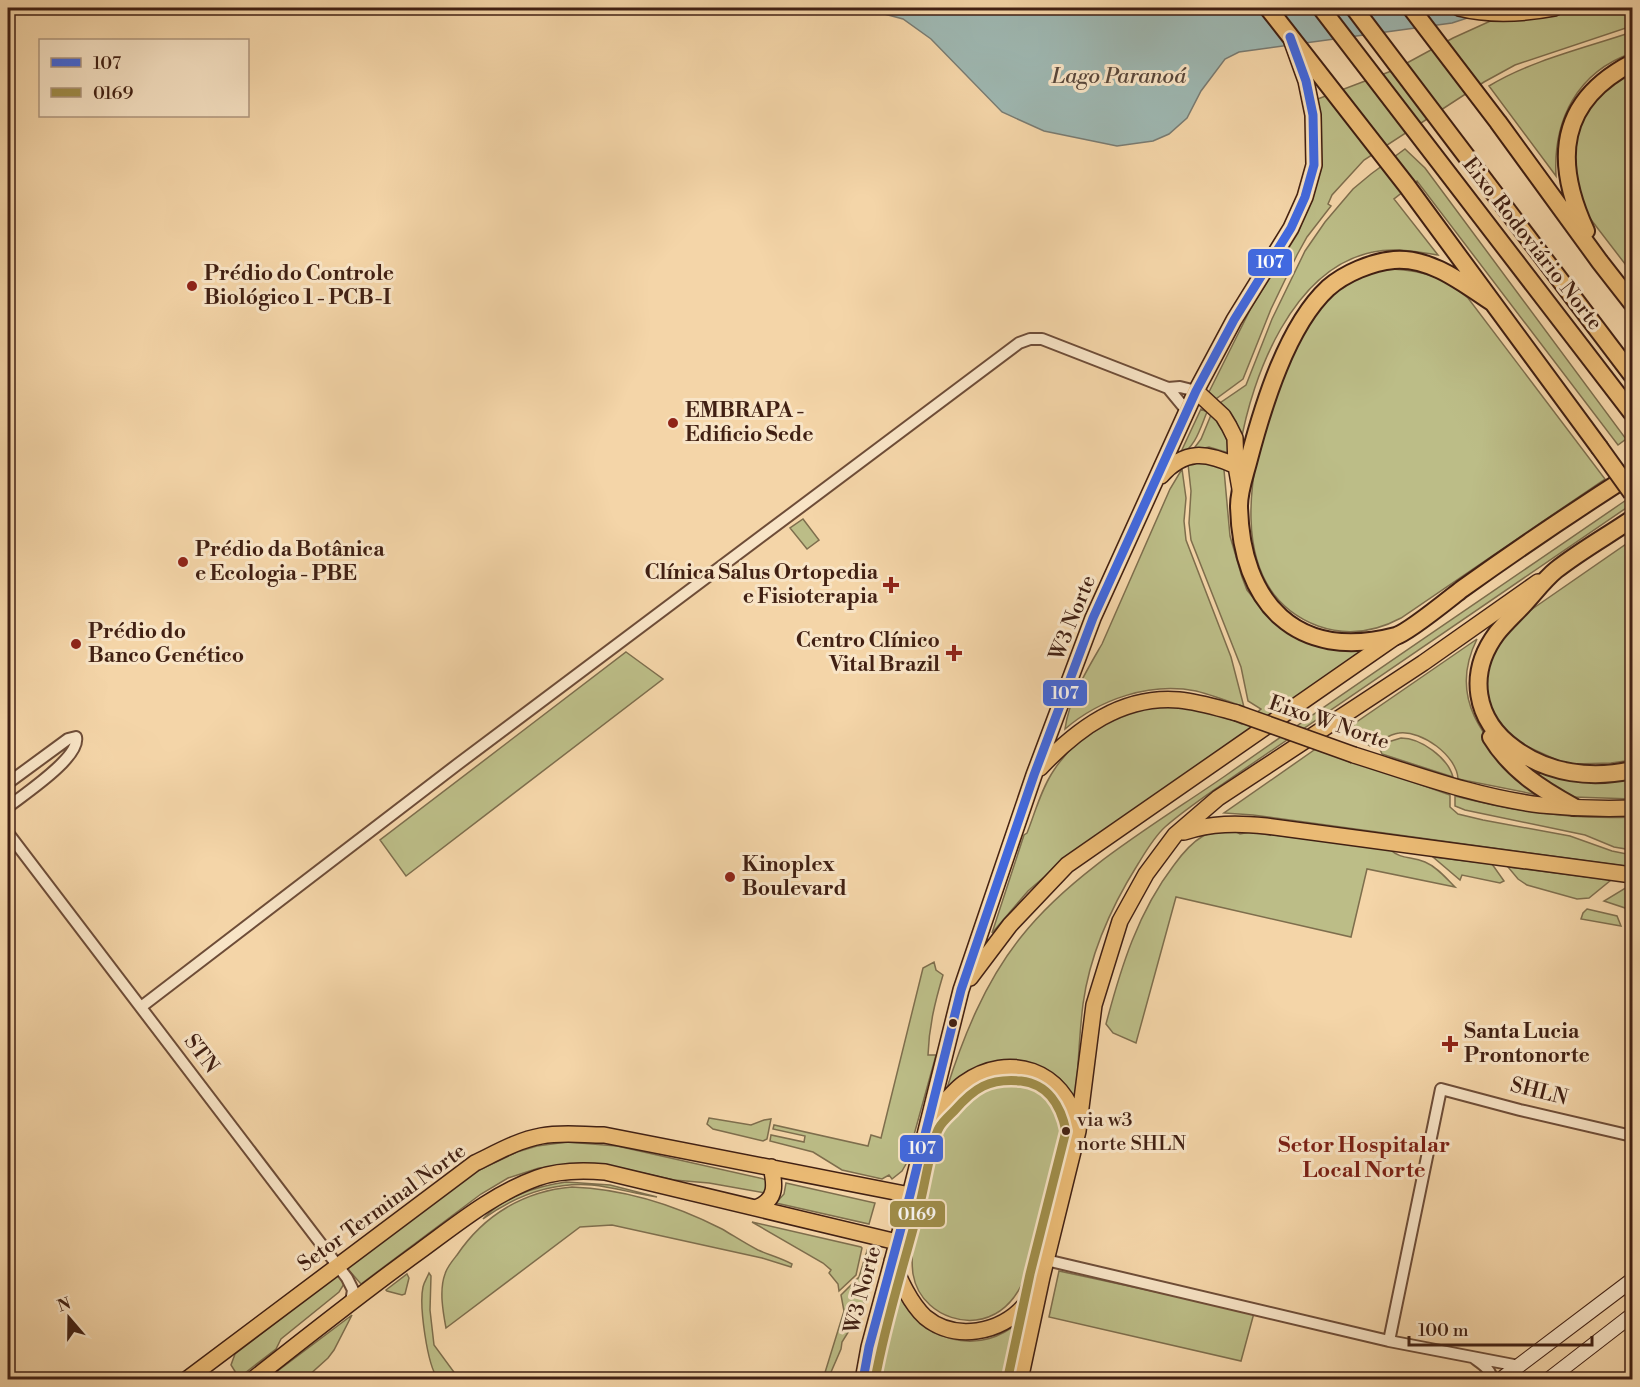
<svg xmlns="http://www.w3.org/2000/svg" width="1640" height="1387" viewBox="0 0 1640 1387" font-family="'Libre Bodoni',serif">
<rect width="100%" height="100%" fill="#f4d5a8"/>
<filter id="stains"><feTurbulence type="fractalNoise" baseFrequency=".00333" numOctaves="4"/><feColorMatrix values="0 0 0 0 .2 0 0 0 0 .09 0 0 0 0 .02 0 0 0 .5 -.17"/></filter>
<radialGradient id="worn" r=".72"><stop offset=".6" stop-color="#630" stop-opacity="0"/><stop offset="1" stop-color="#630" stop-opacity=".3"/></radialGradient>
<path fill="#bcbd87" stroke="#7e6e4d" stroke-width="1.5" d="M1519,8h43l5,6 36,-6h29v18l-117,39 -31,17 -120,78 -32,35 -4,9 3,2 -24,31 -10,18 -26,54 -28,70 -30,22 -6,-5 44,-88 47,-75 13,-37 4,-96 79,-30 59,-32z
M1632,32v21c-55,19 -79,67 -76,123l-67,-90c43,-26 96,-38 143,-54z
M1632,72v201l-43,-56 -11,-22 -4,-51 12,-33 14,-17 13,-12z
M1405,149l20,19 201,271 -8,6 -201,-264 -23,18 44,56c-22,-3 -43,-8 -65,-3 -80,16 -121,123 -133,195l-23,-42 29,-20 26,-66 33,-68 20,-29 28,-33 18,-15z
M1392,269c33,2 51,8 76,29l137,181 -204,139c-26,14 -55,18 -83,8 -98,-37 -67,-167 -41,-243 5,-13 14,-27 21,-40 7,-12 13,-29 22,-39 19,-21 45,-33 72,-35z
M1201,409l6,3c-6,14 -12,37 -27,42z
M1211,415c12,10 17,24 18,38l-20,-6 -17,4 9,-12z
M1197,460l23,4 4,6 6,66 12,41 5,13 26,32 25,16 29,10 28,2 25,-9 -307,211 -45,39 -36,42 32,-98 3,-2c8,-20 14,-44 27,-63 25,-38 70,-63 116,-64 24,-1 50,9 72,18l19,-15 -13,-8 -7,-34 -50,-127 -2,-17 2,-32 -3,-27z
M1182,469l4,29 -2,23 2,19 45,117 13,50c-16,-6 -32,-12 -48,-16 -46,-9 -96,8 -131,38 4,-30 22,-59 37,-85l68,-155z
M1632,496v8l-408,279c-20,14 -41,28 -59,44 -11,10 -19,24 -27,37 -27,43 -48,89 -55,140 -4,32 -5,64 -7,96 -5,-7 -10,-16 -17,-22 -6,-5 -13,-8 -21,-11 -37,-17 -64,-1 -92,24 17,-54 39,-109 75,-154 51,-65 136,-114 204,-161 135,-95 272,-187 407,-280z
M803,519l16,21 -12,9 -17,-21z
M1632,540v220l-21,3 -37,1 -15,-3 -33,-15 -19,-12 -17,-24 -6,-37 12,-34 29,-25z
M1477,639c-34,68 19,110 61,156l-80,-16c-1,-23 -36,-49 -59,-46 -11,1 -19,10 -29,13l-25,-16z
M626,652l37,27 -257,197 -26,-36z
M1401,738c20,0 47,20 52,39l-71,-23 -3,-7 9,-5z
M1317,748l133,47v12l8,7 25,6 87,16 42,15 20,4v12l-379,-52 -29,-2z
M1521,765c43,15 66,22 111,13v21l-58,-2 -34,-17z
M1455,796c58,15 117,24 177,21v33l-18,-3 -29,-12 -120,-25 -10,-4z
M1235,831l5,3 10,-2 139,17c13,11 21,7 36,13 12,5 21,16 30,25l-88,-18 -16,68 -175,-40 -40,146 -23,-10 -7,-9c15,-57 32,-112 68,-159 8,-11 17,-22 29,-29 10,-5 21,-4 32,-5z
M1433,857l59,7 12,17 -4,2 -38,-8 -2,5z
M1508,867l103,13 -22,18 -12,1 -50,-14 -9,-6z
M1632,884v45l-4,-17 -3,-4 -21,-7z
M1587,909l30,7 4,10 -40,-7 2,-6z
M934,962l2,8 7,5c-8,27 -14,51 -15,80h8l-30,109 -4,7 -10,8 -3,-4 -7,4 -40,-9 -29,-18 -43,-11 1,-6 33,7 1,-6 -32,-7 1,-4 94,21 3,-11 10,3 42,-170z
M1008,1074c24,3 49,12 57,38 5,16 -2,51 -8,67 -3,5 -7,10 -10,16 -3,7 -4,18 -6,26 -9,38 -18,93 -65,99 -16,2 -34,-4 -46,-15 -9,-8 -15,-19 -17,-31 -4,-31 6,-65 13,-95 2,-11 3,-24 7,-35 4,-13 20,-42 30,-51 12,-13 28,-16 45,-19z
M709,1118l42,7 13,-5 7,-1 -4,20 -4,2 -50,-12 -6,-5z
M567,1142l50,4 151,34 -3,13 -56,-10 -35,-3 -72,-16 -22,-1 -41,5 -31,10 -27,16 -120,90 -14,-16 130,-97 40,-19 20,-6z
M566,1182l44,3 47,12c-22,-3 -43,-10 -65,-12 -40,-3 -77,11 -109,34 20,-22 54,-33 83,-37z
M786,1183l89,20 -6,21 -93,-21 8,-9z
M572,1187c53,2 103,18 150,42 12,7 24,15 36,21 11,5 23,8 34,14l-1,3 -29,-9 -150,-33 -32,2 -134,101c-3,-16 -7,-38 -1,-54 2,-7 8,-14 12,-19 27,-40 67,-64 115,-68z
M752,1222l109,25 1,1 -6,27 -17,16 -1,-7 -9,-11 2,-3 -8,-7z
M867,1251l6,15 -11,44 -20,32 -1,7 -13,30h-5l21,-68 -3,-16 18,-18z
M1059,1271l195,42 -13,48 -192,-44z
M429,1273l2,3 -1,34 4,35 25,34h-21c-11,-14 -19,-74 -15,-92 1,-5 4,-9 6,-14z
M407,1274l2,4 -4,16 -3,1 -15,-4 -1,-1z
M337,1275h2l5,9 -5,8 -58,47 -5,10 -31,24 -3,2 -6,-2 -5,-8 4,-11z
M895,1285c20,56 87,77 130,31l-15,63 -139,1z
M352,1315l-18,35 -6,8 -20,18 -7,3h-34z"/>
<path fill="#9eb7b1" stroke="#797b72" stroke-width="1.5" d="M862,8h636l-46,15 -213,29 -14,7 -24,32 -14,27 -18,16 -16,7 -36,5 -73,-15 -42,-19 -71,-73 -28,-20z"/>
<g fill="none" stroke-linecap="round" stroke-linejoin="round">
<defs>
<path id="minor" d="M1168,388l12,-1 16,4
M8,783l60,-44 8,-2c5,20 -53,58 -68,70
M8,833l339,445 6,12 -2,12
M141,1007l317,-243 561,-421 11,-4h12l126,49 19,23
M1046,1260l343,81 130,25
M1389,1341l52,-252 79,21 112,26
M1474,1358c8,6 17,11 18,22"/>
<path id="secondary" d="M1500,1380l132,-100
M1548,1380l84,-65"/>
<path id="primary" d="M1459,8c31,8 64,6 96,0
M1196,391l27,25 6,10 6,12 1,28 4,23
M1161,476c24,-27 45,-24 75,-10
M1354,755c61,19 122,42 187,50 30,3 61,4 91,3
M1040,768c37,-39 82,-73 139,-68 20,2 39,8 58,13
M1184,832c28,-9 53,-9 82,-6l366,49
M970,978l40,-53 57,-60 331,-230
M928,1122c11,-12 22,-29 36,-39 45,-32 100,-13 113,42
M758,1207c19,-8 17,-23 13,-40
M892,1261c8,19 18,42 33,56 30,25 76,16 100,-12 4,-5 7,-11 10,-16
M186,1380l289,-217c21,-10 43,-23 66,-27 21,-4 42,-1 63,-1l306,60
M252,1380c56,-44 111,-88 168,-129 37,-27 73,-57 117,-73 22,-8 45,-8 68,-6l292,70
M863,1380l6,-33 41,-152 51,-205 73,-215 59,-157 103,-227 38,-71 57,-92 14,-31 9,-32 -1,-50 -7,-34 -14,-39
M1020,1380l22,-103 36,-146 16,-126 26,-84 26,-47 29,-39 43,-37 205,-135 115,-81"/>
<path id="trunk" d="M1268,8l139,178 192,261
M1321,8l311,405
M1354,8l278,367
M1411,8l87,114 102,140 32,41
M1586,231c-33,-71 -27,-130 46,-168
M1493,303c-29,-19 -62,-46 -99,-43 -22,2 -49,13 -66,28 -41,38 -65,118 -79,171 -4,16 -10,31 -10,47 2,97 57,156 157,130 13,-4 53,-37 66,-47 56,-40 112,-78 170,-115
M1632,519c-25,17 -52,32 -76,51 -11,9 -21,22 -31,33 -9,10 -20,20 -28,30 -30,40 -23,87 18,116 34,25 77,30 117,21
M1491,737c20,33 50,52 83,70"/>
</defs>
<use href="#minor" stroke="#6e4d38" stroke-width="14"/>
<use href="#secondary" stroke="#412013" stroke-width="16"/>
<use href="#primary" stroke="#412013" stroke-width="18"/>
<use href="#trunk" stroke="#412013" stroke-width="20"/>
<use href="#minor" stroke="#f8e4c6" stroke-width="10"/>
<use href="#secondary" stroke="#f8e4c6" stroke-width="14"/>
<use href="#primary" stroke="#eaba74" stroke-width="15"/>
<use href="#trunk" stroke="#eaba74" stroke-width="16"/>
<defs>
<path id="primary-bridge" d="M1237,713l117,42"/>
<path id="trunk-bridge" d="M1599,447l33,46"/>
</defs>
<use href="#primary-bridge" stroke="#412013" stroke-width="18" stroke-linecap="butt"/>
<use href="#trunk-bridge" stroke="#412013" stroke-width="20" stroke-linecap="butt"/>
<use href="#primary-bridge" stroke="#eaba74" stroke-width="15"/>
<use href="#trunk-bridge" stroke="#eaba74" stroke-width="16"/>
<defs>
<path id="bus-1" d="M863,1380l6,-33 41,-152 51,-205 73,-215 59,-157 103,-227 38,-71 57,-92 14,-31 9,-32 -1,-50 -7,-34 -16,-44"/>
<path id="bus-2" d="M875,1380c11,-62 31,-121 46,-181 4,-16 11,-60 18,-71 3,-6 10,-12 15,-17 20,-23 35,-33 67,-30 27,3 40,25 45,50l-36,143 -22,103"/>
</defs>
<use href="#bus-1" stroke="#f8e4c6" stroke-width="14"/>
<use href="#bus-2" stroke="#f8e4c6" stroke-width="14"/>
<use href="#bus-1" stroke="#4169e1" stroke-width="9"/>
<use href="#bus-2" stroke="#a08e4a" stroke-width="9"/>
</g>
<g fill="#8f2418" stroke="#f8e4c6" stroke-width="2">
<circle cx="192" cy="286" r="6"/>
<circle cx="673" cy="423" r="6"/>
<circle cx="183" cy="562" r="6"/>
<path d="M888 576h6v6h6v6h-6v6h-6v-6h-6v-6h6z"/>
<circle cx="76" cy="644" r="6"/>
<path d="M951 644h6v6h6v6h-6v6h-6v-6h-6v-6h6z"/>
<circle cx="730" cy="877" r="6"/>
<path d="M1447 1035h6v6h6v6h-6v6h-6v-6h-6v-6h6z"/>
</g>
<g fill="#412013" stroke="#f8e4c6" stroke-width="2">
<circle cx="953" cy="1023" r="5"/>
<circle cx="1066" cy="1131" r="5"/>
</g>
<g text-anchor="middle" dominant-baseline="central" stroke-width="6" stroke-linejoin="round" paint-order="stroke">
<g font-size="20" fill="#412013" stroke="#f8e4c6" text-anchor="start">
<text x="1077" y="1120">via w3<tspan x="1077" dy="24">norte SHLN</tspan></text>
</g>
<g font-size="21" fill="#412013" stroke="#f8e4c6">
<text transform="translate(1532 244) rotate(52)">Eixo Rodoviário Norte</text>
<text transform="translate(1073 618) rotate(-68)">W3 Norte</text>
<text transform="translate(1329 723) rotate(19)">Eixo W Norte</text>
<text transform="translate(201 1054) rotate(53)">STN</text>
<text transform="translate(1539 1092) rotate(14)">SHLN</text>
<text transform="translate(382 1208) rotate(-36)">Setor Terminal Norte</text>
<text transform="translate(863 1290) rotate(-75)">W3 Norte</text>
</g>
<g font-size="21" font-weight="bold" fill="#412013" stroke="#f8e4c6" text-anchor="start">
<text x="204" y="274">Prédio do Controle<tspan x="204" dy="24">Biológico 1 - PCB-I</tspan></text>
<text x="685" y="411">EMBRAPA -<tspan x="685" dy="24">Edificio Sede</tspan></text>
<text x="195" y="550">Prédio da Botânica<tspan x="195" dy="24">e Ecologia - PBE</tspan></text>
<text x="878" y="573" text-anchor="end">Clínica Salus Ortopedia<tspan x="878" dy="24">e Fisioterapia</tspan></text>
<text x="88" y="632">Prédio do<tspan x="88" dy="24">Banco Genético</tspan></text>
<text x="940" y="641" text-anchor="end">Centro Clínico<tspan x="940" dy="24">Vital Brazil</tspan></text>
<text x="742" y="865">Kinoplex<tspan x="742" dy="24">Boulevard</tspan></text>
<text x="1464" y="1032">Santa Lucia<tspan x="1464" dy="24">Prontonorte</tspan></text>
</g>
<g font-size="22" font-style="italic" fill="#58463a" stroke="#f8e4c6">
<text x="1119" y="76">Lago Paranoá</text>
</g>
<g font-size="22" font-weight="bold" fill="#7a1f14" stroke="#f8e4c6">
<text x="1364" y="1145">Setor Hospitalar<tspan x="1364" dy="25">Local Norte</tspan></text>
</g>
</g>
<g stroke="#f8e4c6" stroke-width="2">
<rect x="1247" y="248" width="46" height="29" rx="6" fill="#4169e1"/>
<rect x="1042" y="679" width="46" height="28" rx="6" fill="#4169e1"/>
<rect x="899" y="1134" width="45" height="29" rx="6" fill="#4169e1"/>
<rect x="889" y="1200" width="57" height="28" rx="6" fill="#a08e4a"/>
</g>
<g font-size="16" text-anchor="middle" font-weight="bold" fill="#fff">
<text x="1270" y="268">107</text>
<text x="1065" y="699">107</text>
<text x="922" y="1154">107</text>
<text x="917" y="1220">0169</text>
</g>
<rect width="1640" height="1387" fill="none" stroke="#f4d5a8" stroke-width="30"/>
<rect x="9" y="9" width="1622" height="1369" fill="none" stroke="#412013" stroke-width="3"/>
<rect x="15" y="15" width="1610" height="1357" fill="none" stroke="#412013" stroke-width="1.5"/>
<rect x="39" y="39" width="210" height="78" fill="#f8e4c6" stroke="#af967e" stroke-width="1.5"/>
<rect x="51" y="58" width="30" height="9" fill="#4169e1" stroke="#af967e" stroke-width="1.5"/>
<text x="93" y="69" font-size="18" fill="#412013">107</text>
<rect x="51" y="88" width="30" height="9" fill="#a08e4a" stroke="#af967e" stroke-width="1.5"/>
<text x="93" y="99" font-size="18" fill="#412013">0169</text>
<g transform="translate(69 1318) rotate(340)" stroke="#f8e4c6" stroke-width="4.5" paint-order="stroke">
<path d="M0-4.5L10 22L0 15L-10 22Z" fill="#412013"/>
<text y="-9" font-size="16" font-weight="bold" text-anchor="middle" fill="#412013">N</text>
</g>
<path d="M1409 1336v9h183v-9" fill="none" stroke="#412013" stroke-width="3"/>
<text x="1418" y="1336" font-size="18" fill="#412013" stroke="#f8e4c6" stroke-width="4.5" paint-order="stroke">100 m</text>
<rect width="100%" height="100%" filter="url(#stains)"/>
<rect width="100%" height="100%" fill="url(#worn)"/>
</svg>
